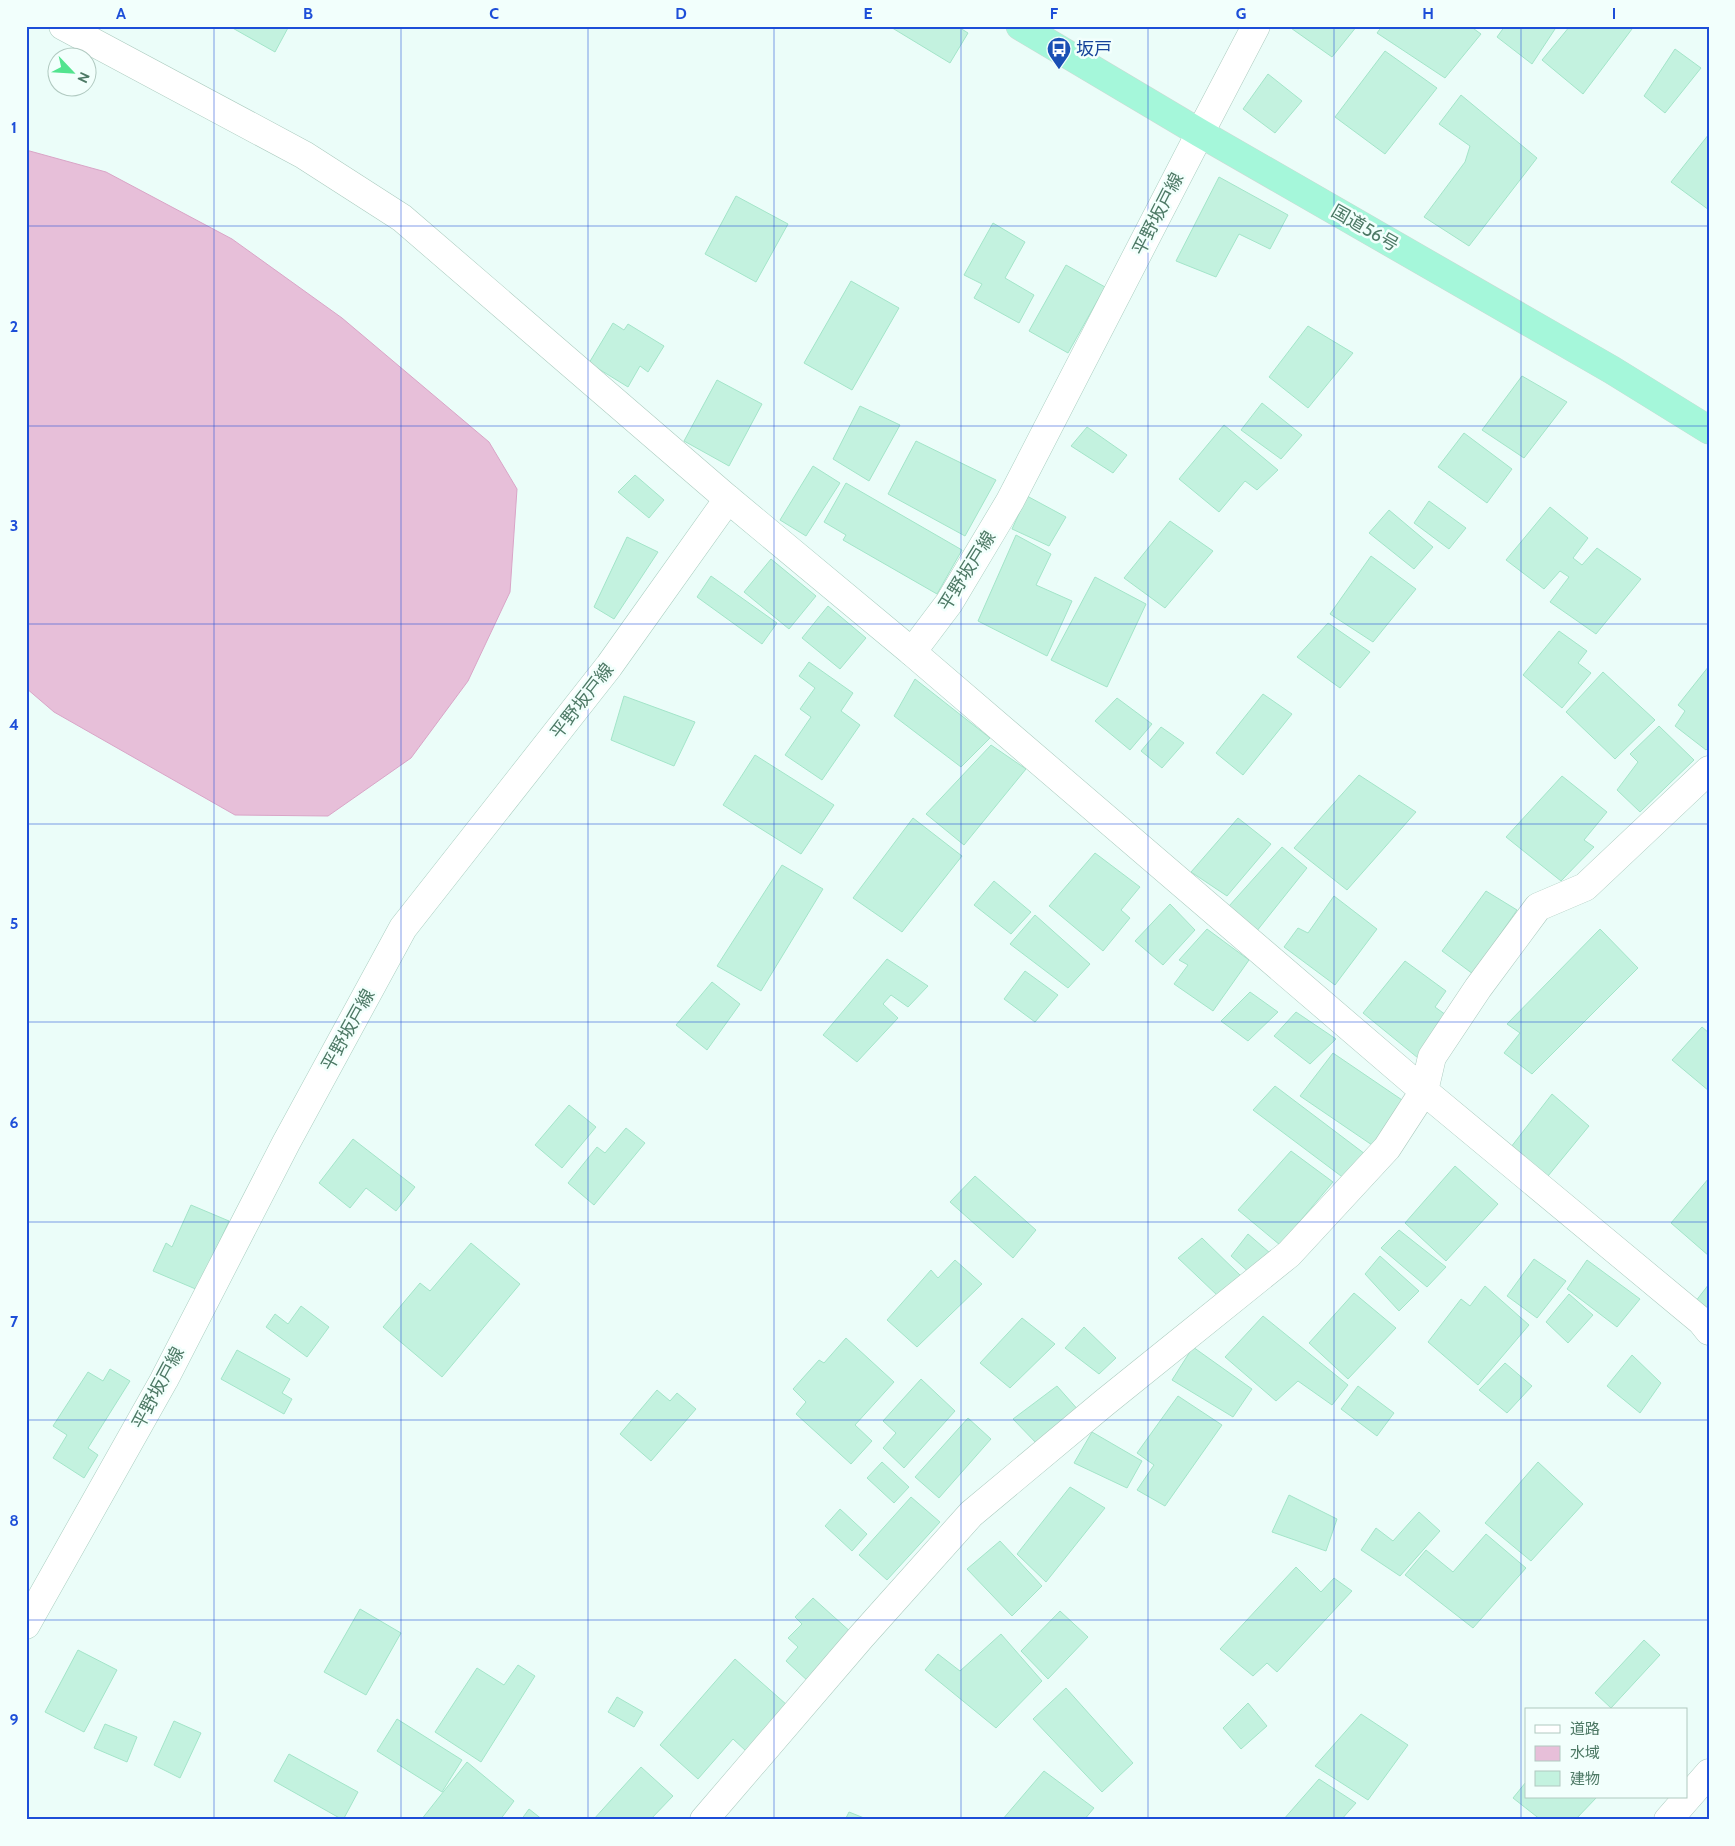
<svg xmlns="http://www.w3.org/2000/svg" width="1735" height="1846" viewBox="0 0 1735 1846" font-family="Cabin,'Noto Sans JP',sans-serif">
<rect width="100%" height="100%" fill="#ebfdf9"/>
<path fill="#e7bfd9" stroke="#d9a5c7" d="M26,150l80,22 126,67 110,79 147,124 28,47 -7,103 -42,89 -57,77 -83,58 -93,-1 -181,-103 -28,-24z"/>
<path fill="#c3f2df" stroke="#a3e5c9" d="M229,26h60l-14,26z
M889,26h68l11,7 -18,30z
M1288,26h69l-25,31z
M1382,26h44l3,3 2,-3h39l11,8 -36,44 -68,-45z
M1505,26h46l4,3 -23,35 -35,-27z
M1570,26h58l4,3 -49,65 -41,-34z
M1675,49l26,19 -36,45 -21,-17z
M1385,51l52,37 -52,66 -50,-37z
M1268,74l34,27 -27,32 -32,-24z
M1461,95l76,63 -68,88 -45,-29 41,-55 5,-16 -31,-22z
M1709,134v76l-38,-28z
M1219,177l69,38 -18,34 -31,-15 -23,43 -40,-16z
M736,196l52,28 -32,58 -51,-28z
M993,223l32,19 -20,36 29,17 -15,28 -45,-25 8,-14 -18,-9z
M1066,265l39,22 -37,66 -39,-22z
M851,281l48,27 -47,82 -48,-27z
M613,323l11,7 4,-6 36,22 -16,26 -8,-6 -12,21 -39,-24z
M1308,326l45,27 -45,55 -39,-31z
M1522,376l45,26 -43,56 -42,-28z
M717,380l45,24 -33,62 -45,-25z
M1262,403l40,32 -21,24 -40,-29z
M860,406l40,19 -31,56 -36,-22z
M1224,425l54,45 -21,20 -12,-9 -26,31 -40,-33z
M1087,427l40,28 -14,18 -42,-27z
M1464,433l48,36 -25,34 -49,-36z
M916,441l80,39 -31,56 -77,-42z
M813,466l27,17 -34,53 -26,-16z
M635,475l29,25 -15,18 -31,-26z
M846,483l116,67 -25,44 -94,-54 3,-5 -22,-13z
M1027,496l39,21 -17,29 -37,-17z
M1429,501l37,27 -17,21 -35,-26z
M1550,507l38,31 -15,20 9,7 15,-17 44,31 -45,55 -46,-32 19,-25 -9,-6 -16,18 -38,-29z
M1389,510l44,37 -19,22 -45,-36z
M1170,521l43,30 -48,57 -41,-30z
M1016,535l35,19 -15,31 36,16 -25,55 -69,-35z
M627,537l31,15 -44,67 -20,-12z
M1371,556l45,33 -43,53 -43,-28z
M771,559l45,37 -27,33 -45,-37z
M711,576l66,47 -15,21 -65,-47z
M1095,577l51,27 -39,83 -56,-27z
M828,606l38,32 -26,31 -38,-31z
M1328,623l42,29 -30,36 -43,-31z
M1559,631l28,20 -9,12 13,10 -29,35 -39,-33z
M809,662l44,31 -12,18 19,14 -38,55 -37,-25 26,-38 -11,-8 15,-21 -16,-12z
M1709,666v81l-3,3 -31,-24 10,-15 -7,-6z
M1603,672l52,48 -40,39 -49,-47z
M915,679l75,59 -29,29 -67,-51z
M1263,694l29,20 -49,61 -27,-22z
M624,696l71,26 -21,44 -63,-26z
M1117,698l35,26 -22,26 -35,-29z
M1659,726l35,34 -54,52 -23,-22 21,-28 -8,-8z
M1161,727l23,16 -22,25 -21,-17z
M991,745l35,24 -62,76 -38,-31z
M755,755l79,50 -33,49 -78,-49z
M1359,775l57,37 -69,78 -53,-42z
M1562,776l45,36 -23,28 10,7 -33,34 -55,-44z
M913,818l49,38 -60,76 -49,-34z
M1238,818l33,26 -44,52 -36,-24z
M1282,847l25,21 -51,64 -27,-26z
M1095,853l45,34 -19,23 9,8 -27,33 -54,-45z
M782,865l41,24 -62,102 -44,-25z
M994,881l37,31 -20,22 -37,-29z
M1486,891l31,19 -44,64 -31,-23z
M1334,896l43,33 -42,56 -51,-38 14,-19 10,5z
M1170,904l25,26 -32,35 -28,-24z
M1035,915l55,49 -22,24 -58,-44z
M1207,929l42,31 -36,51 -39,-27 14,-19 -9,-5z
M1600,929l38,39 -106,106 -28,-21 16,-20 -13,-9z
M887,959l41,27 -20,21 -17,-12 -8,9 15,14 -41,44 -34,-27z
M1405,961l41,30 -11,16 11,8 -28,43 -55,-45z
M1025,971l33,24 -23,27 -31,-23z
M712,982l28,22 -33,46 -31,-25z
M1250,992l28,20 -30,29 -27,-20z
M1296,1012l40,27 -26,25 -36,-28z
M1702,1027l7,6v58l-37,-31z
M1333,1053l72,49 -33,43 -72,-49z
M1275,1086l90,68 -20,25 -92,-69z
M1552,1094l37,32 -41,50 -37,-29z
M569,1105l27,22 -34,41 -27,-23z
M626,1128l19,15 -51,62 -26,-22 29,-36 8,6z
M353,1139l62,48 -19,24 -30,-23 -16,20 -31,-25z
M1291,1151l42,31 -53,63 -42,-35z
M1455,1166l43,38 -52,57 -41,-38z
M975,1176l61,54 -23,28 -63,-56z
M1709,1178v78l-38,-33z
M191,1205l38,16 -31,69 -45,-19 13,-28 6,4z
M1399,1230l47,37 -19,20 -46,-39z
M1248,1234l22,19 -18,22 -21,-19z
M1202,1238l39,38 -23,20 -40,-38z
M471,1243l49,41 -78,93 -59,-50 37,-44 10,8z
M1380,1256l39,35 -20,20 -34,-37z
M1534,1259l32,22 -29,37 -30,-22z
M955,1260l27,24 -65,63 -30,-27 44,-50 7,8z
M1587,1260l53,39 -23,28 -50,-38z
M1709,1284v36l-17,-14z
M1485,1286l44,39 -51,60 -50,-43 33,-43 9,7z
M1354,1293l42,35 -48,51 -39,-36z
M1569,1294l24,21 -25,28 -22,-21z
M301,1306l28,21 -22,30 -41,-30 9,-13 13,10z
M1263,1316l85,69 -16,20 -34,-24 -22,20 -51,-44z
M1022,1318l33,26 -45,44 -30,-25z
M1084,1327l32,31 -17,16 -34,-26z
M846,1338l48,44 -39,43 17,16 -21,23 -55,-50 10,-12 -13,-13 26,-29 5,3z
M1193,1347l59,42 -19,28 -61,-37z
M237,1350l53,29 -8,14 10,6 -8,15 -63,-35z
M1632,1355l29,28 -21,30 -33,-27z
M1505,1363l27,23 -25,27 -28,-23z
M110,1369l20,12 -42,67 10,7 -14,23 -31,-20 14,-23 -14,-9 35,-54 15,9z
M921,1379l34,32 -51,57 -21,-20 13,-15 -13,-12z
M1057,1386l23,26 -41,34 -26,-27z
M1358,1386l36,27 -17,23 -36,-27z
M657,1390l13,11 7,-8 19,16 -45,52 -31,-27z
M1178,1396l44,29 -57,81 -28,-16 17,-25 -17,-12z
M968,1418l23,21 -52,59 -24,-21z
M1092,1432l50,29 -15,27 -53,-25z
M882,1462l27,25 -15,16 -27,-25z
M1538,1462l45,42 -52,57 -46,-38z
M1070,1487l35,21 -59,74 -29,-28z
M1289,1495l48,24 -11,32 -54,-19z
M911,1497l29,25 -53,58 -28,-25z
M840,1509l27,25 -15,17 -27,-25z
M1419,1512l21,19 -40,45 -39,-26 15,-22 17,13z
M1486,1534l40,34 -53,60 -68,-53 21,-25 27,22z
M1000,1541l42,45 -30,30 -45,-47z
M1296,1567l25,25 13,-14 18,13 -75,81 -10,-9 -14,13 -33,-27z
M813,1598l40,36 -44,48 -23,-21 12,-14 -10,-9 14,-14 -7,-7z
M360,1609l41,24 -35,62 -42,-23z
M1060,1611l28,26 -40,42 -27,-28z
M1001,1634l41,47 -46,47 -71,-58 13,-16 22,17z
M1644,1640l16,15 -49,53 -16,-15z
M78,1650l39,20 -33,62 -39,-20z
M735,1659l52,46 -41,46 -13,-12 -35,40 -38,-34z
M518,1665l17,11 -54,86 -46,-30 42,-64 27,17z
M1066,1688l67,75 -31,29 -69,-73z
M617,1697l26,15 -9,15 -26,-15z
M1248,1703l19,23 -26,23 -18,-21z
M1361,1714l47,31 -40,55 -53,-34z
M397,1719l65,41 -20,32 -65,-41z
M174,1721l27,12 -21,45 -26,-13z
M105,1724l32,13 -10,25 -33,-14z
M289,1754l69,38 -15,28 -69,-39z
M467,1762l47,39 -14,19h-79z
M641,1767l32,29 -23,24h-57z
M1044,1771l50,37 -10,12h-82z
M1319,1779l37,24 -15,17h-58z
M1526,1782v15h71l-22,23h-34l-28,-22z
M529,1809l14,11h-22z
M849,1812l20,8h-24z"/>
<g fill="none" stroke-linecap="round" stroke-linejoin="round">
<defs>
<path id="minor" d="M63,26l241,129 98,63 326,281
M1200,133l56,-107
M912,652l512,439 277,230 8,10
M704,1820l157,-183 110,-123 133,-111 185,-149 98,-106 37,-57 8,-34 46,-69 60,-81 47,-20 124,-117
M1668,1820l41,-47"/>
<path id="secondary" d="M26,1625l138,-245 122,-237 117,-215 206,-262 119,-167 184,153 37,-49 61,-102 190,-368"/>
<path id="trunk" d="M1020,26l180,107 412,237 97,60"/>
</defs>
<use href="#minor" stroke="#abcbbf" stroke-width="29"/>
<use href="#secondary" stroke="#a9cec0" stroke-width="29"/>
<use href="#trunk" stroke="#cdd9d4" stroke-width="29"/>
<use href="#minor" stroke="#fff" stroke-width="28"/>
<use href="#secondary" stroke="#fff" stroke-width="28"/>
<use href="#trunk" stroke="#a5f7da" stroke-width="28"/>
</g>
<path fill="none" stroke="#1d4ed8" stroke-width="1" stroke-opacity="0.55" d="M214,26v1794M401,26v1794M588,26v1794M774,26v1794M961,26v1794M1148,26v1794M1334,26v1794M1521,26v1794M26,226h1683M26,426h1683M26,624h1683M26,824h1683M26,1022h1683M26,1222h1683M26,1420h1683M26,1620h1683"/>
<defs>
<symbol id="bus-pin" viewBox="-11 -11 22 30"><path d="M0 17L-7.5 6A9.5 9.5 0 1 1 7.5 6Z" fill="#1a4fb4" stroke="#f2fffc"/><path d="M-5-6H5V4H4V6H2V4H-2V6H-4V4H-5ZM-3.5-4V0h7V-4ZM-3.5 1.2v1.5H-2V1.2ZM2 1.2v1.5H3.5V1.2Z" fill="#fff"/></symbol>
</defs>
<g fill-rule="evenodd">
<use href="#bus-pin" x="1045" y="35" width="28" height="38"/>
</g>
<g text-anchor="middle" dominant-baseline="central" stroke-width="5" stroke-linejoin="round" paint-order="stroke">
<g font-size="18" fill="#164399" stroke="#f2fffc" text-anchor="start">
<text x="1076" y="49">坂戸</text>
</g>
<g font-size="18" fill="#4d7965" stroke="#f2fffc">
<text transform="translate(1158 214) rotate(-63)">平野坂戸線</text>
<text transform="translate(1365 228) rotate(30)">国道56号</text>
<text transform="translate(967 571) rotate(-58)">平野坂戸線</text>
<text transform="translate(582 701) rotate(-52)">平野坂戸線</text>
<text transform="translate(348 1030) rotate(-61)">平野坂戸線</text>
<text transform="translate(158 1388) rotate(-62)">平野坂戸線</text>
</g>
</g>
<rect width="1735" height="1846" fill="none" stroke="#f2fffc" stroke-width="55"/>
<rect x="1525" y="1708" width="162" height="90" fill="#f2fffc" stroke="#b0c9c0"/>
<rect x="1535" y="1725" width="25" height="8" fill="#ffffff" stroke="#b0c9c0"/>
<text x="1570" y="1734" font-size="15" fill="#4d7965">道路</text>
<rect x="1535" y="1746" width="25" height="15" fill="#e7bfd9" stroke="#b0c9c0"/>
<text x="1570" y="1758" font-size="15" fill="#4d7965">水域</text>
<rect x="1535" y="1771" width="25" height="15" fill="#c3f2df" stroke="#b0c9c0"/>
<text x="1570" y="1784" font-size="15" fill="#4d7965">建物</text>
<g transform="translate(72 72) rotate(115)"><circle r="24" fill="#f2fffc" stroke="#b0c9c0"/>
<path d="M0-4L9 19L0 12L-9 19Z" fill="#53e48f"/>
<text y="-8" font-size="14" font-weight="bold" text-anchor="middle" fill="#4d7965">N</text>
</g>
<rect x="28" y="28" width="1680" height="1790" fill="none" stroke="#1d4ed8" stroke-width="2"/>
<g font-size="16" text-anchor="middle" font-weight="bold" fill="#1d4ed8">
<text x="121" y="19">A</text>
<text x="308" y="19">B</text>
<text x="494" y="19">C</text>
<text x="681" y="19">D</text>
<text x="868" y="19">E</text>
<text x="1054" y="19">F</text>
<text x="1241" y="19">G</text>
<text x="1428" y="19">H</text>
<text x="1614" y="19">I</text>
<text x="14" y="133">1</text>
<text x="14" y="332">2</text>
<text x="14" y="531">3</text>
<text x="14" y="730">4</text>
<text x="14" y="929">5</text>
<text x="14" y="1128">6</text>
<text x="14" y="1327">7</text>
<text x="14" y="1526">8</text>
<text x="14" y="1725">9</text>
</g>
</svg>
